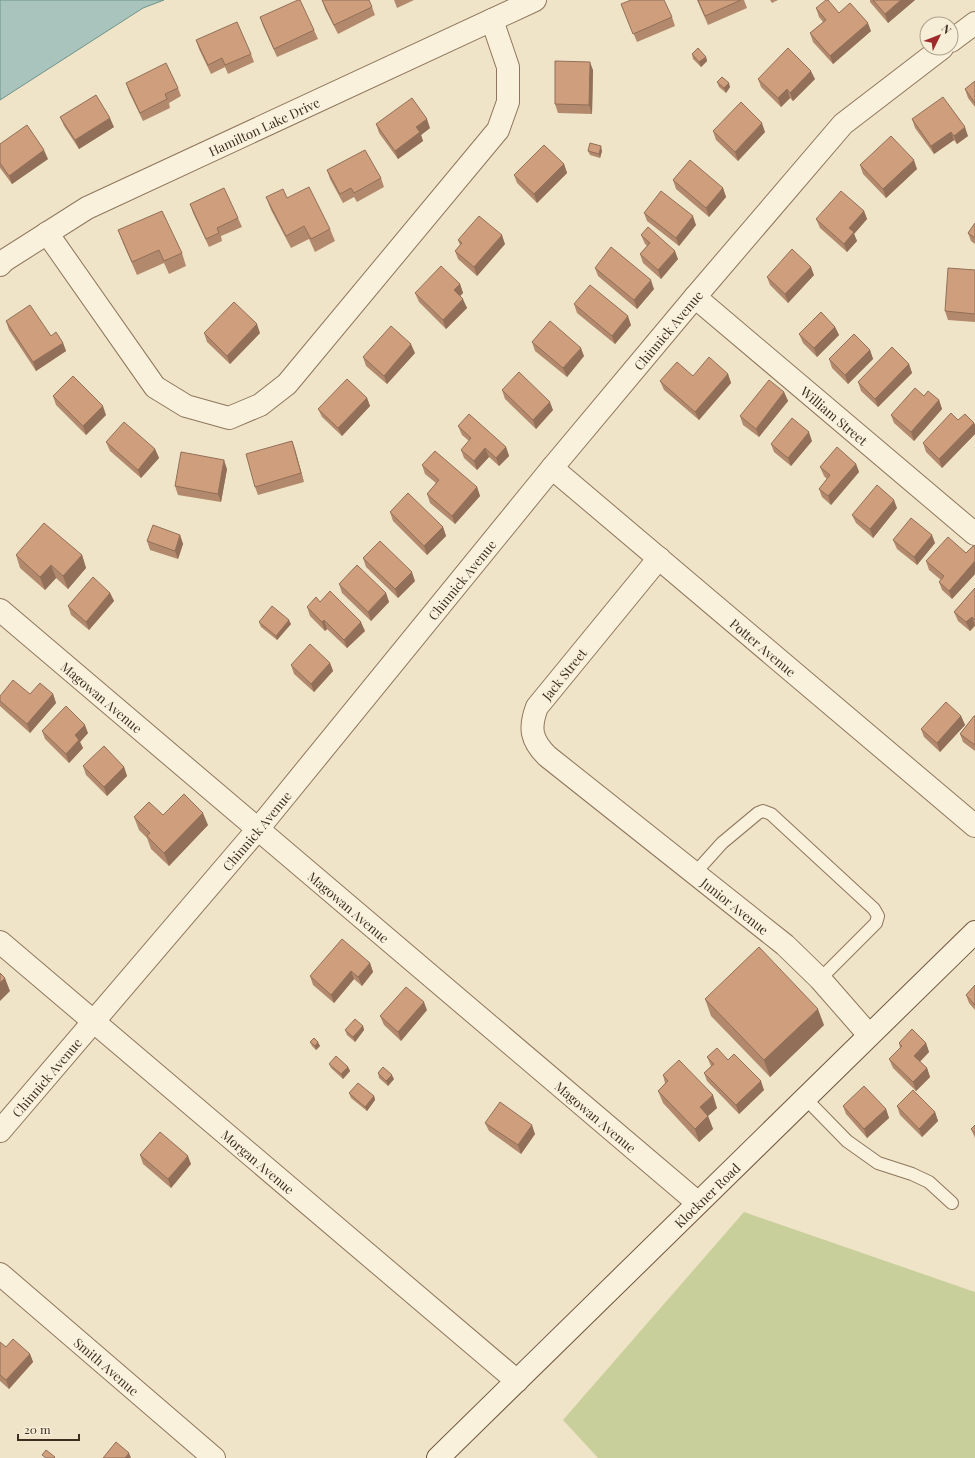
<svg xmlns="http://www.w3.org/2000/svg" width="975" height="1458" viewBox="0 0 975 1458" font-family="'Playfair Display',serif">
<rect width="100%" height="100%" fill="#f0e4c8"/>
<path fill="#c9cf9b" d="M744,1212l231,80v166h-377l-35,-38z"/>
<path fill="#a9c4bc" stroke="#6f938a" d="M0,0h164l-21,8 -143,92z"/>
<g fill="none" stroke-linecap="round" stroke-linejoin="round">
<defs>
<path id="service" d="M695,873l27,-30 36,-30 5,-2 8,3 103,95 4,7 -2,7 -56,56
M805,1098l42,43 31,22 34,11 17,8 23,21"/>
<g id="minor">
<path d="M951,41l24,-18"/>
<path d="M47,233l108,154 31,19 43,12 31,-13 27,-21 211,-254 10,-28v-35l-16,-47"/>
<path id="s1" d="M0,265l5,-5 82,-52 448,-208"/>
<path id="s2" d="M695,297l280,237"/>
<path id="s3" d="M552,468l423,358"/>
<path id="s4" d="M659,558l-122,149c-8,21 -6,33 10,49l238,189 35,34 49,56"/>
<path id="s5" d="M0,610l698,593"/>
<path id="s6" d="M0,942l517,439"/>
<path id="s7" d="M0,1131l258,-302 294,-361 143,-171 148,-173 99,-76"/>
<path id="s8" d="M0,1274l214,184"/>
</g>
<g id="secondary">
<path id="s9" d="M438,1458l537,-526"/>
</g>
</defs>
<use href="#service" stroke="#8d765c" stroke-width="14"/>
<use href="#minor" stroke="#8d765c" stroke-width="24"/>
<use href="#secondary" stroke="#6f573f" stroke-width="24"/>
<use href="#service" stroke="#faf1dc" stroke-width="12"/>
<use href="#minor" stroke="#faf1dc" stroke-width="22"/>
<use href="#secondary" stroke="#faf1dc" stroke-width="22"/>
</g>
<path fill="#b2896c" d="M322,0l50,7 3,8 -37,19 -13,-25z
M394,0h20l-17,8z
M697,0h47l3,8 -39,17z
M770,0h8l-6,3z
M870,0h45l-27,23 -18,-21z
M621,4l51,13 3,9 -38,16z
M816,8l55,23 -38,33 -20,-22 -3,-9 13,-11 -4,-5z
M260,17l54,13 4,9 -41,18 -14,-31z
M196,40l55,14 3,8 -26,12 -3,-7 -14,7 -12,-25z
M692,54l14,3 1,4 -6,6 -8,-8z
M593,70l-1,44 -34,-1 -3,-9z
M758,79h57l-22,22 -3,-3 -9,9 -20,-20z
M975,81v26l-7,-9 -3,-9z
M717,82l13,5 -4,6 -7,-6z
M126,83l52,5 3,8 -12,7 1,5 -27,13 -14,-29z
M60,117l54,10 -35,22 -15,-23z
M912,119l56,17 -11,8 -3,-4 -20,14 -19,-26z
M376,124l54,4 -9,7 2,6 -25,18 -19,-26z
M713,131l52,1 -27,29 -22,-21z
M0,144l48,15 -36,25 -12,-16z
M588,151h14l-2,7 -10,-3z
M564,164l3,9 -30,30 -20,-20 -3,-8z
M860,165l57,4 -31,29 -23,-24z
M327,170l54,8 3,9 -27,15 -3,-5 -11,6 -13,-24z
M673,180l50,8 3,9 -17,20 -33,-28z
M266,197l21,1 43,31 5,12 -20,11 -6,-13 -18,9 -20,-38z
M190,204l48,14 4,9 -21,9 1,5 -13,6 -16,-34z
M864,211l3,8 -13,15 3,7 -10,11 -27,-24 -4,-9z
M644,213l52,12 -17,21 -32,-25z
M975,223v21l-4,-3 -3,-8z
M118,230l64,23 4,13 -17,8 -5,-11 -27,12 -14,-32z
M641,235l37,24 -17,20 -18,-16 -3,-9 7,-8 -2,-2z
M458,240l47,4 -28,32 -19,-17 -3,-8 5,-6z
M595,268l59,21 -17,20 -39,-33z
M975,270v52l-27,-2 -3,-9z
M814,275l-26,28 -18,-18 -3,-8z
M460,284l3,9 -3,3 7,12 -21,21 -27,-27 -4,-9z
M574,304l57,21 -16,19 -38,-31z
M6,321l45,15 12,7 3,8 -30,20 -27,-41z
M835,327l4,8 -22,22 -14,-14 -4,-9z
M204,333h56l-30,31 -23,-22z
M532,342l52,14 -17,21 -32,-26z
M870,350l3,9 -25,25 -16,-16 -3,-9z
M415,353l-28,31 -21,-18 -3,-9z
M909,364l3,9 -34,34 -17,-16 -3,-9z
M728,374l3,9 -32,37 -35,-30 -4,-9 33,-5z
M502,390l51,20 -17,19 -31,-30z
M784,392l4,9 -29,36 -16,-12 -3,-9z
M53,396l53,19 -20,20 -30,-30z
M924,396l15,4 3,9 -28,32 -20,-18 -3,-8z
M367,398l3,8 -28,30 -20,-19 -4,-8z
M958,420l16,3 1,2v9l-33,34 -16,-16 -3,-9z
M458,426l48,21 3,9 -10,10 -10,-9 -12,13 -13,-12 -3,-8 8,-9 -7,-6z
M292,441l12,41 -46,13 -3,-8z
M812,441l-21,25 -17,-14 -3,-8z
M106,442l49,7 4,9 -18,20 -31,-27z
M856,464l3,8 -28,33 -9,-8 -3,-8 8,-10 -3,-3 -4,-9z
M422,465l55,22 3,9 -25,28 -25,-21 -3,-9 9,-11 -11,-9z
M227,469l-6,33 -43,-7 -3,-9z
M897,508l-24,30 -17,-15 -4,-8z
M390,512l53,15 3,9 -19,19 -34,-34z
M180,535l3,9 -5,15 -28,-9 -3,-9z
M893,540l42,3 -18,22 -20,-16z
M975,547v27l-23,25 -10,-9 -3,-8 2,-2 -12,-10 -3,-9 40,-8z
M16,555h66l4,13 -18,21 -12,-11 -11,12 -25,-22z
M363,558l52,23 -17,17 -32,-31z
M339,584l47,9 3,9 -18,19 -29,-28z
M975,588v38l-5,5 -12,-10 -4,-9z
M110,593l4,8 -25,29 -18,-15 -3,-9z
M320,602l45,29 -18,17 -20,-19 -2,2 -15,-15 -3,-9z
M259,622l32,2 -14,16 -16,-13z
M330,663l3,8 -19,21 -20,-18 -3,-9z
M30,694h23l3,9 -26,30 -29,-26 -1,-1v-10z
M961,716l4,9 -25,27 -16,-15 -3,-8z
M975,716v35l-12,-9 -3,-8z
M42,731l46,2 -8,9 3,6 -14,15 -24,-24z
M83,766l41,1 3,9 -20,20 -21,-21z
M163,815l45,10 -39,41 -18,-17 -4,-11 -8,-8 -5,-13z
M370,963l3,9 -11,14 -8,-7 -20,24 -21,-18 -3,-9z
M975,985v25l-6,-7 -3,-8z
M705,999l119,26 -54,52 -59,-61z
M427,1010l-26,31 -17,-16 -4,-9z
M363,1026l1,4 -9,12 -8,-7 -2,-5z
M310,1042l10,4 -4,4 -4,-4z
M899,1043h27l3,9 -9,10 7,6 3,9 -14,14 -23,-23 -4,-9 11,-11z
M707,1057l21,3 36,30 -25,24 -32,-33 -3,-8 7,-7z
M329,1064l19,3 2,4 -7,8 -12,-11z
M378,1073l16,6 -6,7 -9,-8z
M663,1075l54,33 -9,8 5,13 -14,13 -36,-39 -5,-12 7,-8z
M349,1093l25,3 1,4 -8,11 -16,-13z
M843,1106l43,3 3,9 -22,20 -21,-24z
M897,1106l38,6 3,9 -16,16 -22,-22z
M485,1123l50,11 -14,20 -32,-23z
M975,1125v13l-4,-9z
M140,1155l51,9 -20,24 -28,-24z
M0,1342l6,5 24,7 3,8 -24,27 -9,-8z"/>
<path fill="#916f58" d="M901,0h14l-27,23 -3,-9z
M868,23l3,8 -38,33 -3,-8z
M706,57l1,4 -6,6 -2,-5z
M590,62l3,8 -1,44 -3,-9z
M811,71l4,8 -22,22 -3,-8z
M729,83l1,4 -4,6 -2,-5z
M787,89l3,9 -9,9 -3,-9z
M110,118l4,9 -35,22 -4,-9z
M427,119l3,9 -9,7 2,6 -25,18 -3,-8 21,-24z
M762,123l3,9 -27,29 -3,-9z
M965,127l3,9 -11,8 -3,-8z
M951,132l3,8 -20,14 -3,-8z
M601,146l1,5 -2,7 -1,-4z
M44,150l4,9 -36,25 -3,-8z
M914,160l3,9 -31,29 -3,-9z
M564,164l3,9 -30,30 -3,-9z
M723,188l3,9 -17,20 -3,-9z
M864,211l3,8 -13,15 3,7 -10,11 -3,-8 5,-16z
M693,216l3,9 -17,21 -3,-8z
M502,235l3,9 -28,32 -3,-9z
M675,251l3,8 -17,20 -3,-9z
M811,267l3,8 -26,28 -3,-9z
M651,280l3,9 -17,20 -3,-9z
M460,284l3,9 -6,6 -3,-9z
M463,299l4,9 -21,21 -3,-9z
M628,316l3,9 -16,19 -3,-8z
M257,324l3,9 -30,31 -3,-8z
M835,327l4,8 -22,22 -3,-9z
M63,343l3,8 -30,20 -3,-9z
M411,344l4,9 -28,31 -3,-8z
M581,348l3,8 -17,21 -4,-9z
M870,350l3,9 -25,25 -3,-9z
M909,364l3,9 -34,34 -3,-8z
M728,374l3,9 -32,37 -4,-8z
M784,392l4,9 -29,36 -3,-8z
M367,398l3,8 -28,30 -4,-8z
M939,400l3,9 -28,32 -3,-9z
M550,402l3,8 -17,19 -3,-9z
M103,406l3,9 -20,20 -3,-9z
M974,423l1,2v9l-33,34 -3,-9z
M809,432l3,9 -21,25 -3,-8z
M292,441l3,8 9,33 -3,-9z
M506,447l3,9 -10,10 -3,-8z
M485,448l4,9 -12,13 -3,-9z
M155,449l4,9 -18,20 -3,-8z
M224,460l3,9 -6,33 -3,-8z
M856,464l3,8 -28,33 -3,-9z
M477,487l3,9 -25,28 -3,-8z
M894,500l3,8 -24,30 -3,-9z
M443,527l3,9 -19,19 -3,-9z
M180,535l3,9 -5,15 -3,-8z
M932,535l3,8 -18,22 -3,-8z
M82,555l4,13 -18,21 -5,-13z
M975,561v13l-23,25 -3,-8z
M51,565l5,13 -11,12 -5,-13z
M412,572l3,9 -17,17 -3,-9z
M110,593l4,8 -25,29 -3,-8z
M386,593l3,9 -18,19 -3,-9z
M972,617l3,8 -5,6 -4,-9z
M289,620l2,4 -14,16 -1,-4z
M324,620l3,9 -2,2 -3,-9z
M361,622l4,9 -18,17 -3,-8z
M330,663l3,8 -19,21 -3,-8z
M53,694l3,9 -26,30 -3,-9z
M961,716l4,9 -25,27 -3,-9z
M85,725l3,8 -8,9 3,6 -14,15 -3,-9 9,-19z
M124,767l3,9 -20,20 -3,-9z
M203,813l5,12 -39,41 -5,-13z
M370,963l3,9 -11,14 -4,-9z
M351,971l3,8 -20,24 -3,-8z
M5,978l5,13 -10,10v-18z
M424,1002l3,8 -26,31 -3,-9z
M818,1009l6,16 -54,52 -6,-17z
M363,1026l1,4 -9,12 -2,-5z
M318,1042l2,4 -4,4 -1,-4z
M926,1043l3,9 -12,12 -3,-8z
M348,1067l2,4 -7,8 -2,-5z
M927,1068l3,9 -14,14 -3,-9z
M392,1075l2,4 -6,7 -2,-5z
M761,1081l3,9 -25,24 -3,-9z
M713,1095l4,13 -9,8 5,13 -14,13 -4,-13 5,-22z
M374,1096l1,4 -8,11 -2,-4z
M886,1109l3,9 -22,20 -3,-9z
M935,1112l3,9 -16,16 -3,-8z
M532,1125l3,9 -14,20 -3,-9z
M188,1156l3,8 -20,24 -3,-9z
M30,1354l3,8 -24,27 -3,-9z
M129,1453l2,5h-6z"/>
<path fill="#cf9f7d" stroke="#916f58" d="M298,0h2l14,30 -40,19 -14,-32z
M322,0h47l3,7 -38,18z
M631,0h33l8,17 -39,17 -12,-30z
M698,0h43l-36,16z
M826,0h2l11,13 11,-10 18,20 -38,33 -20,-23 16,-13 -10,-12z
M873,0h28l-16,14z
M237,22l14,32 -26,11 -3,-7 -14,7 -12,-25z
M698,48l8,9 -7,5 -7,-8z
M788,48l23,23 -21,22 -3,-4 -9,9 -20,-19z
M555,61l35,1 -1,43 -34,-1z
M166,63l12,25 -13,6 2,5 -27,14 -14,-30z
M722,77l7,6 -5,5 -7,-6z
M975,81v22l-10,-14z
M96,95l14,23 -35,22 -15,-23z
M943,97l22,30 -11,9 -3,-4 -20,14 -19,-27z
M412,98l15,21 -11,8 4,5 -25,19 -19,-27z
M741,102l21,21 -27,29 -22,-21z
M27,125l17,25 -35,26 -9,-13v-19z
M891,136l23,24 -31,29 -23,-24z
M590,143l11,3 -2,8 -11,-3z
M544,145l20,19 -30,30 -20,-19z
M365,150l16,28 -27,15 -3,-5 -11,6 -13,-24z
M690,160l33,28 -17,20 -33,-28z
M309,187l21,42 -19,10 -7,-13 -18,10 -20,-39 17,-8 4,9z
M224,188l14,30 -21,10 2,5 -13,6 -16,-35z
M661,191l32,25 -17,22 -32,-25z
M841,191l23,20 -15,17 5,4 -10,12 -28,-25z
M162,211l20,42 -18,8 -5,-11 -27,12 -14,-32z
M479,216l23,19 -28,32 -19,-16 7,-8 -4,-3z
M975,223v15l-7,-5z
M648,227l27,24 -17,19 -18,-16 10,-11 -9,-8z
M611,247l40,33 -17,20 -39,-32z
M792,249l19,18 -26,27 -18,-17z
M441,266l19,18 -6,6 9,9 -20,21 -28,-27z
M948,268l27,2v44l-30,-3z
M590,285l38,31 -16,20 -38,-32z
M234,302l23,22 -30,32 -23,-23z
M30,305l21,31 5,-4 7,11 -30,19 -27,-41z
M821,312l14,15 -21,21 -15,-14z
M550,321l31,27 -18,20 -31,-26z
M391,326l20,18 -27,32 -21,-19z
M854,334l16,16 -25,25 -16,-16z
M892,347l17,17 -34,35 -17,-17z
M709,357l19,17 -33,38 -35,-31 17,-19 16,14z
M519,372l31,30 -17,18 -31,-30z
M73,376l30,30 -20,20 -30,-30z
M347,379l20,19 -29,30 -20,-19z
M769,380l15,12 -28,37 -16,-13z
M915,388l9,8 4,-5 11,9 -28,32 -20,-17z
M951,413l7,7 7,-6 9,9 -35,36 -16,-16z
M469,414l37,33 -10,11 -11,-10 -11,13 -13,-11 10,-12 -13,-12z
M792,418l17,14 -21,26 -17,-14z
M124,422l31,27 -17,21 -32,-28z
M292,441l9,32 -46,14 -9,-33z
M837,447l19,17 -28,32 -9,-7 11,-14 -10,-8z
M435,451l42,36 -25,29 -25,-22 12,-14 -17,-15z
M181,452l43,8 -6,34 -43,-8z
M877,485l17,15 -24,29 -18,-14z
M408,493l35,34 -19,19 -34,-34z
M911,518l21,17 -18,22 -21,-17z
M44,523l38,32 -19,21 -12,-11 -11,12 -24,-22z
M153,525l27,10 -5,16 -28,-10z
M948,537l18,16 7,-7 2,1v14l-26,30 -10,-9 5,-6 -18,-15z
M380,541l32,31 -17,17 -32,-31z
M357,565l29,28 -18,19 -29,-28z
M93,577l17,16 -24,29 -18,-16z
M975,588v32l-3,-3 -6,5 -12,-10z
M330,591l31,31 -17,18 -20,-20 -2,2 -15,-15 9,-10 4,5z
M272,606l17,14 -13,16 -17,-14z
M310,644l20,19 -19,21 -20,-19z
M13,680l17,14 10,-11 13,11 -26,30 -27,-23v-5z
M946,702l15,14 -24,27 -16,-14z
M66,706l19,19 -10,10 4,5 -13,14 -24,-23z
M974,716h1v29l-15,-11z
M104,746l20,21 -20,20 -21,-21z
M184,794l19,19 -39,40 -17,-17 3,-3 -16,-16 15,-15 14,13z
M342,939l28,24 -12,14 -7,-6 -20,24 -21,-19z
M759,947l59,62 -54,51 -59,-61z
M0,973l5,5 -5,5z
M975,985v20l-9,-10z
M406,987l18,15 -26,30 -18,-16z
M355,1019l8,7 -10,11 -8,-7z
M912,1029l14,14 -12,13 13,12 -14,14 -24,-23 13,-13 -3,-3z
M314,1038l4,4 -3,4 -5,-4z
M717,1048l11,12 6,-6 27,27 -25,24 -32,-32 10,-9 -7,-7z
M336,1056l12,11 -7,7 -12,-10z
M679,1060l34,35 -13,12 8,9 -13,13 -37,-38 10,-10 -5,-6z
M383,1067l9,8 -6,6 -8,-8z
M358,1083l16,13 -9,11 -16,-14z
M864,1086l22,23 -22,20 -21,-23z
M913,1090l22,22 -16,17 -22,-23z
M500,1102l32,23 -14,20 -33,-22z
M975,1125v8l-4,-4z
M160,1132l28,24 -20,23 -28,-24z
M13,1339l17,15 -24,26 -6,-5v-33l6,5z
M116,1442l13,11 -4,5h-22z
M46,1450l9,7 -1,1h-8l-4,-3z"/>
<g text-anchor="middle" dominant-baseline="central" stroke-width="3" stroke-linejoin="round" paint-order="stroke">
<g font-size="13" fill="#3d2e20" stroke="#f7eed8">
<text stroke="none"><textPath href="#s1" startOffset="299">Hamilton Lake Drive</textPath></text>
<text stroke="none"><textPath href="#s7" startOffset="1043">Chinnick Avenue</textPath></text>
<text stroke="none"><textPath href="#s2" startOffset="183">William Street</textPath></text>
<text stroke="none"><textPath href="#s7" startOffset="719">Chinnick Avenue</textPath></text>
<text stroke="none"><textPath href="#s3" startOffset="277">Potter Avenue</textPath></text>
<text transform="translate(564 674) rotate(-51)">Jack Street</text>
<text stroke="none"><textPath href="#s5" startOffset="134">Magowan Avenue</textPath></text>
<text stroke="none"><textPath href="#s7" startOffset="395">Chinnick Avenue</textPath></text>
<text stroke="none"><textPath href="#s4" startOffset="487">Junior Avenue</textPath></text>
<text stroke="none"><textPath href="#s5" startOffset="458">Magowan Avenue</textPath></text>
<text stroke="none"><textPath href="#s7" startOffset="71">Chinnick Avenue</textPath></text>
<text stroke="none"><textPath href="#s5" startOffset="782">Magowan Avenue</textPath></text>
<text stroke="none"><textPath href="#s6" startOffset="339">Morgan Avenue</textPath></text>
<text stroke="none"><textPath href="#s9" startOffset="376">Klockner Road</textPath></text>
<text stroke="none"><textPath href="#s8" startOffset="141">Smith Avenue</textPath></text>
</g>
</g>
<g transform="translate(939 36) rotate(47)"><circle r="19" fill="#f7eed8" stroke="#ada18e"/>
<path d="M0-3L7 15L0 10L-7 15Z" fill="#9e2a2b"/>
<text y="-6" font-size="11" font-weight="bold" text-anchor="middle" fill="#3d2e20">N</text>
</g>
<path d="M18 1434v6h61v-6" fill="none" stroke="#3d2e20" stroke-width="2"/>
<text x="24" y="1434" font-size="12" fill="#3d2e20" stroke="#f7eed8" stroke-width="3" paint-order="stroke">20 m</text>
</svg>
